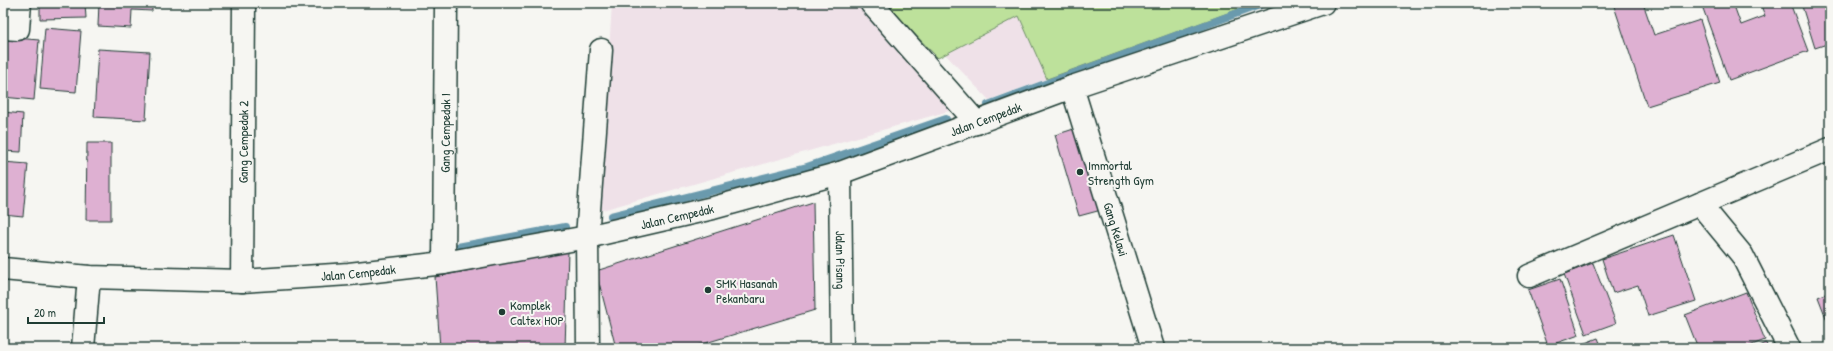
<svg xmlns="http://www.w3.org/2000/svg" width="1833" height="351" viewBox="0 0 1833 351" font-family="'Patrick Hand',sans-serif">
<rect width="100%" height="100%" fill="#f6f6f2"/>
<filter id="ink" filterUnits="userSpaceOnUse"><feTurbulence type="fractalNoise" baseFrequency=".025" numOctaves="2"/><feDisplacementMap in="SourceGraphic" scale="8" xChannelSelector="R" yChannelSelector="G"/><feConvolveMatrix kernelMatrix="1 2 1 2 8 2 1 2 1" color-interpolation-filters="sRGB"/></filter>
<g filter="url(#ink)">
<path fill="#efe1e8" d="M612,3h243l101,106 -357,102z
M896,3h359l-266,97z"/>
<path fill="#bde19b" stroke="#6e8f68" d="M884,3h371l-208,76 -28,-63 -81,42z"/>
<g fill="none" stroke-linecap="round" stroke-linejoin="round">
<path stroke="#6b9aad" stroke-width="8" d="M988,105l277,-102
M611,216l193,-48 142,-49
M452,248l113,-21"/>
</g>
<path fill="#deb0d2" stroke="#1f3d34" d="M40,3h45l1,15 -46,1z
M99,3h53v8l-20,-1 -1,18 -33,-2z
M1613,3h30l11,32 46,-15 20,63 -73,23z
M1701,3h32l8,22 24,-9 -5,-13h30l18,48 -79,29z
M1801,3h29v40l-15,5z
M45,28l36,3 -5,61 -36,-3z
M4,37l35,3 -5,60 -31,-3z
M98,49l52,3 -4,68 -52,-3z
M3,112l20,2 -2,38 -18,-1z
M1080,127l25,82 -26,7 -24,-81z
M87,143h24v77h-25z
M3,162l25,2 -5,52 -20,-2z
M813,202l2,108 -126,38h-73l-20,-77z
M1674,235l22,66 -48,15 -10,-31 -25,8 -11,-34z
M568,251l-3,97h-125l-5,-71z
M1593,263l23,60 -30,11 -22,-60z
M1560,279l19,56 -31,11 -20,-56z
M1746,292l19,48 -21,8h-46l-13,-33z
M1830,292v36l-12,-31z
M1598,338l4,10h-30z
M1766,343l2,5h-12z"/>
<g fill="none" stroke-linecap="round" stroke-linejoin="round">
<defs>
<g id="minor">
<path d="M871,3l106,120"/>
<path d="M3,28l15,1 2,-26"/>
<path id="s1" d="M1072,87l81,261"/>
<path id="s2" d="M840,173l2,175"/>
<path d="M1700,204l42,51 47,93"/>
<path id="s3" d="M444,263l2,-260"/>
<path id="s4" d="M3,269l86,8 153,4 107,-7 95,-11 143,-26 126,-29 127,-35 232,-86 251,-84"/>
<path d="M1529,276l301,-127"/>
<path id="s5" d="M242,281l2,-278"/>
<path d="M83,348l6,-71"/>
<path d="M588,348l-1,-111 14,-187"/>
</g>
</defs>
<use href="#minor" stroke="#1f3d34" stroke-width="25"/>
<use href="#minor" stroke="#f6f6f2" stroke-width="22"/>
</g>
</g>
<g fill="#1f3d34" stroke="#f6f6f2" stroke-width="1.5">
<circle cx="1080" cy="172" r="4"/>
<circle cx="708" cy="290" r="4"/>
<circle cx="502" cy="312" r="4"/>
</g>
<g text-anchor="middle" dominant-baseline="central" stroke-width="4" stroke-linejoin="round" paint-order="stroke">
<g font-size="13" fill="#1f3d34" stroke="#f6f6f2">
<text stroke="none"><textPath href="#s4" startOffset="1004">Jalan Cempedak</textPath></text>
<text stroke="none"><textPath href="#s3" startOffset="130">Gang Cempedak I</textPath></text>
<text stroke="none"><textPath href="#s5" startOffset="139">Gang Cempedak 2</textPath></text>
<text stroke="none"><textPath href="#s4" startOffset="680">Jalan Cempedak</textPath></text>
<text stroke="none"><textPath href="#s1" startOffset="149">Gang Kelawi</textPath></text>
<text stroke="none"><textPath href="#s2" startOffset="87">Jalan Pisang</textPath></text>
<text stroke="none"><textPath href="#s4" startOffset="356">Jalan Cempedak</textPath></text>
</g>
<g font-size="13" fill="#1f3d34" stroke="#f6f6f2" text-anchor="start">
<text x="1088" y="165">Immortal<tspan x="1088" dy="15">Strength Gym</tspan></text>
<text x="716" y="283">SMK Hasanah<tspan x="716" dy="15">Pekanbaru</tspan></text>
<text x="510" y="305">Komplek<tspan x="510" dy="15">Caltex HOP</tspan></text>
</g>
</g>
<rect width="1833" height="351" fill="none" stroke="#f6f6f2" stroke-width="16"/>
<rect x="8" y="8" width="1817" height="335" fill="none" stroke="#1f3d34" stroke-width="1.5" filter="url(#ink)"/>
<path d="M28 317v6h76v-6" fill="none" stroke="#1f3d34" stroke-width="2"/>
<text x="34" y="317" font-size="12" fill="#1f3d34" stroke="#f6f6f2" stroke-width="3" paint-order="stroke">20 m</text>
</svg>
